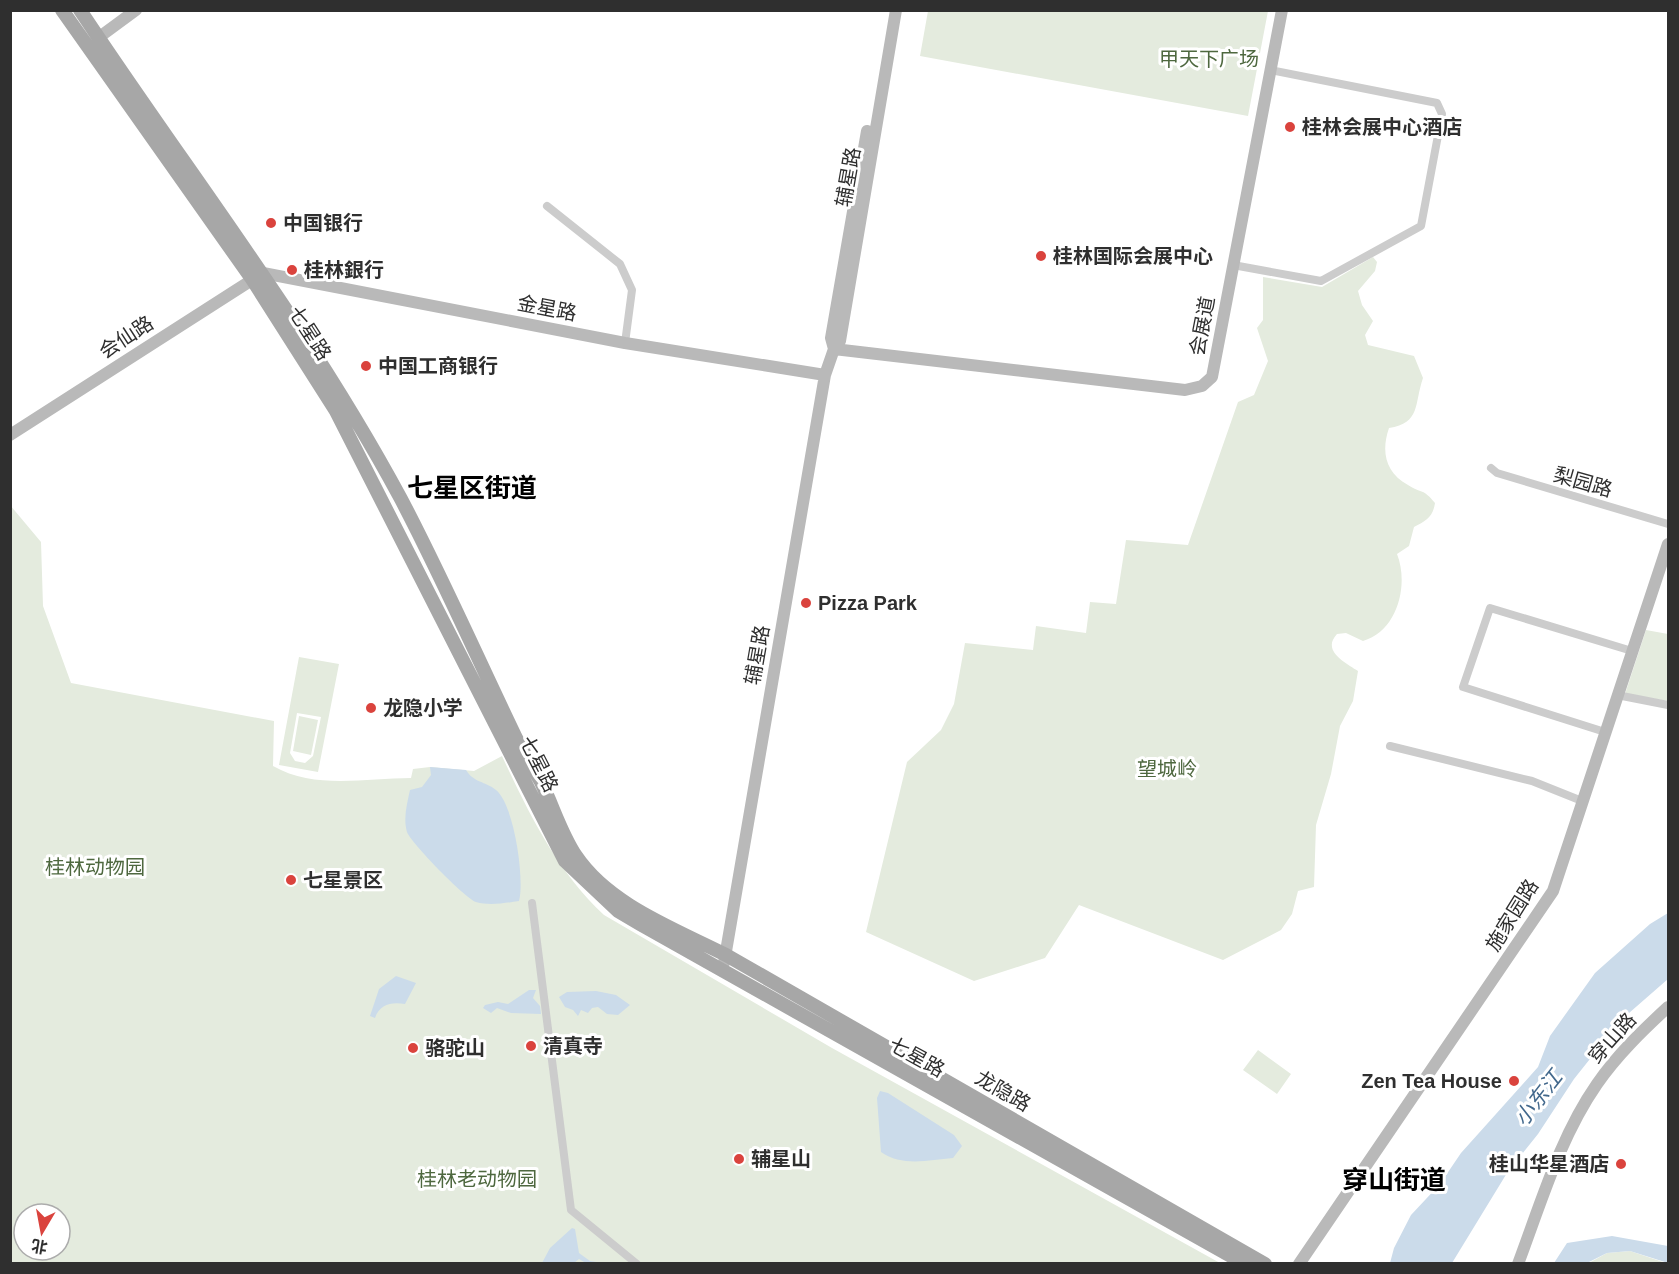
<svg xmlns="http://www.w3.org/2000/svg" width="1679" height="1274" viewBox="0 0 1679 1274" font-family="Helvetica,'Noto Sans SC',sans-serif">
<rect width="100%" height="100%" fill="#fff"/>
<path fill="#e4ebde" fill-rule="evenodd" d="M928,11v-1l340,1 -20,105 -328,-60z
M1373,257l4,5 -2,9 -17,20 4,14 11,16 -8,14 3,10 46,11 9,22c-9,26 -2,45 -34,50 -8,23 -4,44 19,57 14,9 15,3 27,18 -2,14 -9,18 -21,24l-5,19 -12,8c12,30 1,77 -34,87l-17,-8 -9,1c-16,17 9,29 21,37l-5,30 -13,25 -9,48 -15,51 -2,62 -16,4 -6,23 -11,16 -58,30 -144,-55 -34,53 -71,23 -108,-49 41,-170 34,-32 13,-26 11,-61 68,7 3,-24 50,7 4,-31 26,2 10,-64 62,5 50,-143 16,-7 14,-34 -11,-33 6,-8v-43l59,10z
M10,505l31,37 2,64 28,77 203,38 -1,45c42,24 92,12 138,12l2,-9 17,-2 44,4 28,-15c27,58 55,115 102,159l228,133 388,215h-1209zM24,1214h36v36h-36z
M1646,630l22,4v67l-43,-7z
M299,657l40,7 -21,108 -39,-7zM297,713l24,4 -8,39 -8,7 -10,-2 -5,-8z
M299,716l19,4 -7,35 -18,-4z
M1258,1050l33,24 -14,20 -34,-24z
M1630,1251l36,12 -79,1 20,-11z"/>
<path fill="#cbdbea" d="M430,767l36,3c8,13 19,11 30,20 18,14 29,90 23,111 -13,2 -30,5 -43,1 -11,-4 -65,-59 -69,-70 -4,-14 0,-28 3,-42l12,-3 9,-12z
M1668,913v66l-47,41 -47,59 -36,55 -31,39 -55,90h-62l4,-15 17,-33 29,-31 21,-31 77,-86 12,-31 45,-63 55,-49z
M396,976l20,7 -11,21c-14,-2 -25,0 -30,14l-5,-2 9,-27z
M529,990h7l-3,8 7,8 1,8 -30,-1 -14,-5 -6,5 -8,-5 2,-3 13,-3 10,2z
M596,991l20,4 14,10 -12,10 -11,-1 -9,-7 -6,1 -4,5 -7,-3 -3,6 -5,-6 -8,-3 -6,-10 8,-5z
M880,1091l8,2 66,42 8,11 -9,12c-24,2 -51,9 -72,-6l-4,-54z
M572,1228l3,1 4,24 11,8 13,2h-17l-7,-4 -5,4h-32l8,-15z
M1612,1236l56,10v17l-38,-12 -23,2 -20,10h-33l13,-20z"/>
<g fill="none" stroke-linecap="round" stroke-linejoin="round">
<path stroke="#ccc" stroke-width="8" d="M547,206l73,58 12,26 -7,53
M1233,265l88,16 100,-55 21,-112 -5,-11 -167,-33
M1491,468l6,5 171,51
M1617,695l51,10
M1605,732l-142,-45 27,-79 142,43
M1390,746l142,35 50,20
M532,903l39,307 66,54"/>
<path stroke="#b9b9b9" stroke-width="12" d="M98,38l38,-28
M834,349l351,41 17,-4 10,-9 70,-367
M834,349l-3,-11 36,-207
M10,435l253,-162 362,70 200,32
M724,963l101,-588 9,-26 6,-8 56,-331
M1299,1264l254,-373 115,-347
M1518,1264c23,-61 42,-127 79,-180 20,-29 46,-54 71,-77"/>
<path stroke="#a7a7a7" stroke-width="14" d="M62,10l190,269 84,132 229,450 53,50 22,13 605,340
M80,10c108,163 228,316 321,489 41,78 76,158 114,237 8,16 18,31 26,46 12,24 20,52 35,74 33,49 99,73 150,99l539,309"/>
</g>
<g fill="#da433d" stroke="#fff" stroke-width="2">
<circle cx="1290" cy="127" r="6"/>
<circle cx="271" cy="223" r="6"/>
<circle cx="1041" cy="256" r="6"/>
<circle cx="292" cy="270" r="6"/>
<circle cx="366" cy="366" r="6"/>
<circle cx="806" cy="603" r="6"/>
<circle cx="371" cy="708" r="6"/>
<circle cx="291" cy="880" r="6"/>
<circle cx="531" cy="1046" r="6"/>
<circle cx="413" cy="1048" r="6"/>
<circle cx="1514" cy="1081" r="6"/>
<circle cx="739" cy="1159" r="6"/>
<circle cx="1621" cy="1164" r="6"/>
</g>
<g text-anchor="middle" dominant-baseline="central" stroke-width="6" stroke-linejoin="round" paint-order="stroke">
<g font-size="20" fill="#4e683f" stroke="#fff">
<text x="1209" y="59">甲天下广场</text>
<text x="1167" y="769">望城岭</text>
<text x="95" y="867">桂林动物园</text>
<text x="477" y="1179">桂林老动物园</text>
</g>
<g font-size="20" font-weight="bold" fill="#2f2f2f" stroke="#fff" text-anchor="start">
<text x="1302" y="127">桂林会展中心酒店</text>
<text x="283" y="223">中国银行</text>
<text x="1053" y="256">桂林国际会展中心</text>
<text x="304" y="270">桂林銀行</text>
<text x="378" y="366">中国工商银行</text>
<text x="818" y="603">Pizza Park</text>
<text x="383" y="708">龙隐小学</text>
<text x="303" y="880">七星景区</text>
<text x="543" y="1046">清真寺</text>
<text x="425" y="1048">骆驼山</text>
<text x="1502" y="1081" text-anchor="end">Zen Tea House</text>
<text x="751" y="1159">辅星山</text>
<text x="1609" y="1164" text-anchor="end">桂山华星酒店</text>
</g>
<g font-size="20" fill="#2f2f2f" stroke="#fff">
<text transform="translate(848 177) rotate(-80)">辅星路</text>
<text transform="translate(547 308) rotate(11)">金星路</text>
<text transform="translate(1202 326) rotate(-79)">会展道</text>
<text transform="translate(310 333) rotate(57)">七星路</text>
<text transform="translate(126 337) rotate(-33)">会仙路</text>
<text transform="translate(1583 482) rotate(16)">梨园路</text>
<text transform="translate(757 655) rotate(-80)">辅星路</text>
<text transform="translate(539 764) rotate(63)">七星路</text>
<text transform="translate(1512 915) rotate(-58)">施家园路</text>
<text transform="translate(1612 1038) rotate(-48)">穿山路</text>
<text transform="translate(917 1057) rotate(29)">七星路</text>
<text transform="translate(1003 1091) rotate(30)">龙隐路</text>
</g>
<g font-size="21" font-style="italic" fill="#42688c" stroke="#fff">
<text transform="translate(1538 1098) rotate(-52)">小东江</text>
</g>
<g font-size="26" font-weight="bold" fill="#000" stroke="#fff">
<text x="472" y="488">七星区街道</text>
<text x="1394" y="1180">穿山街道</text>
</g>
</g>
<rect width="1679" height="1274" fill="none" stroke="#2f2f2f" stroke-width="24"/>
<g transform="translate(42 1232) rotate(190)"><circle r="28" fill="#ffffff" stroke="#acacac" stroke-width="1.5"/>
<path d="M0-4.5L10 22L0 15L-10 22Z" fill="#da433d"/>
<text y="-9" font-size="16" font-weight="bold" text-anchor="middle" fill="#2f2f2f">北</text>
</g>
</svg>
